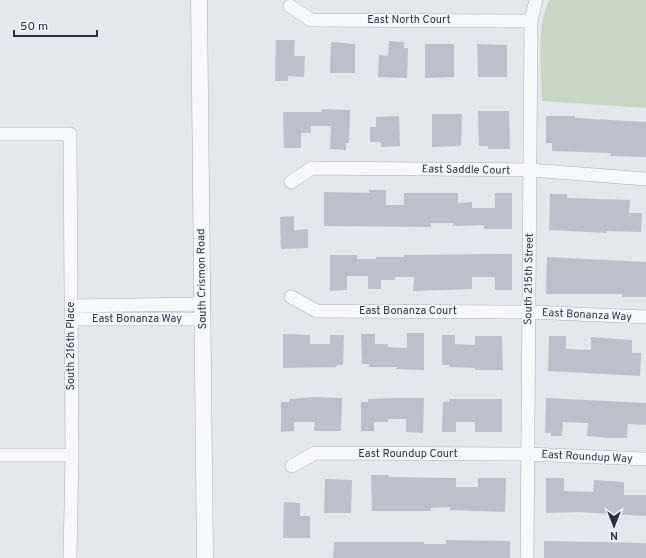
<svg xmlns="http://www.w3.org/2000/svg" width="646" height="558" viewBox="0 0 646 558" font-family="Overpass,sans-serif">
<rect width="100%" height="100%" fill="#e4e7ec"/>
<path fill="#c9d6c5" d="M549,0h97v108l-104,-7c-1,-31 -6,-73 7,-101z"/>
<path fill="#bbc0ca" d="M276,40h19l-1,16h11l-1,21 -16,-1v5h-13z
M389,41l15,1v6h4l-1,30 -29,-1 1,-22 9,1z
M331,42l24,2v29h-25z
M425,44h29v33l-29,1z
M477,44l30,1v32h-29z
M322,109l28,1 -1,33h-3v7l-16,-1 1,-23h-20v7h-10v15h-17l-1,-36h39z
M478,111h31l1,38h-22v-3h-9z
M432,114h30l-1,32 -29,1z
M399,116l1,30 -19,1v-5h-11v-15h6v-10z
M546,116h29v2l71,4v35l-36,-1 1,-3 -59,-2v-8h-6z
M369,190h17v15h18v-12h54v10l14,-1v6h23v-15h17v36h-28v-4l-31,1v-3h-22v4l-107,-1v-34l45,1z
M550,194h17v4l63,2 -1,13h13l-1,19 -34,-1v2l-58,-3z
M294,216v14l14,-1v19l-27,1 -1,-32z
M512,254v36h-17v-13h-23v12l-59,2 1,-14h-19v3h-14v9h-13v-13h-21v14l-17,1v-36h27v4h19v-2h28v-2z
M547,257l99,5v35h-24v-3h-76z
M407,333h17v37l-28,-1 1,-2h-28v-3h-7l-1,-30h14v10h13v3l19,1z
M283,334l27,1v9h20v-9h14l-1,30h-6l-1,2 -53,1z
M442,335h13v9l20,1v-9h27l1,34h-28v-2l-26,-1v-2h-7z
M549,336h17v13l25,1v-13l41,3v13h9l-1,23 -92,-5z
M315,397l27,1 -1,33h-27l1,-9h-21v9l-13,1v-30h8v-3z
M397,398h27l-1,35 -17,-1v-13h-18v3h-14v9h-13v-29h7v-3z
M546,398l100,5v22l-18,-1 -1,14h-17l-23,-2 1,-13 -25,-1 -1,14h-11v-3h-6z
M449,399h53v33h-27v-10h-19v10h-14l1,-30h6z
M371,475h18v2l67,1v9h22v-9h28l-1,34 -55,-2v-3l-19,1v3h-59z
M546,478h18v13l29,1 1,-12 30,2v13h22v21l-68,-4 -32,1z
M325,479l27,1 -1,33h-27z
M284,502l16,1v13h10v22h-27z
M446,540l64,1v17h-177l1,-16h90v2h22z
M544,541l102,2v15h-102z"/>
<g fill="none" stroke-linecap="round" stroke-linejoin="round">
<defs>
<path id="minor" d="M290,6l21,14 220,1
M0,134h70l2,321 -2,103
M291,182l21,-14 218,2 116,9
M291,297l26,14 211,1 118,5
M71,306l131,-2
M71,319h131
M0,455h72
M292,466l23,-13 212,1 119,5
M527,558l4,-537 5,-21"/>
<path id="tertiary" d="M199,0l6,558"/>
</defs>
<use href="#minor" stroke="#a9aeb7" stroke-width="14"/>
<use href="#tertiary" stroke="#a9aeb7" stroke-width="17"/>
<use href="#minor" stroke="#f7f8fa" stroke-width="13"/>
<use href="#tertiary" stroke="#f7f8fa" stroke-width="16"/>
</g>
<g text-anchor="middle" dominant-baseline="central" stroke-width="3" stroke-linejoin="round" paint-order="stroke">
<g font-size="11" fill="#2b3445" stroke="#f4f6f9">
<text x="409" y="20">East North Court</text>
<text transform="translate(466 170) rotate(1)">East Saddle Court</text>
<text transform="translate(202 279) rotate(-91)">South Crismon Road</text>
<text transform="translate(529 279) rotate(-89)">South 215th Street</text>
<text x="408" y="311">East Bonanza Court</text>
<text transform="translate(587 315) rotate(3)">East Bonanza Way</text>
<text x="137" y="319">East Bonanza Way</text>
<text transform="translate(71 346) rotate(-90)">South 216th Place</text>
<text x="408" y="454">East Roundup Court</text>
<text transform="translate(587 457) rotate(3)">East Roundup Way</text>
</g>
</g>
<g transform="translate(614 526) rotate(180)" stroke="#f4f6f9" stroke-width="3" paint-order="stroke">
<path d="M0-3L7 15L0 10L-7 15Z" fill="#2b3445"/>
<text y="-6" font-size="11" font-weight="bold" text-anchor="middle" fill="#2b3445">N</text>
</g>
<path d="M14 30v6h83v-6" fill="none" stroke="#2b3445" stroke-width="2"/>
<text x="20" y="30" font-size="12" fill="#2b3445" stroke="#f4f6f9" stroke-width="3" paint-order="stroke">50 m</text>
</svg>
